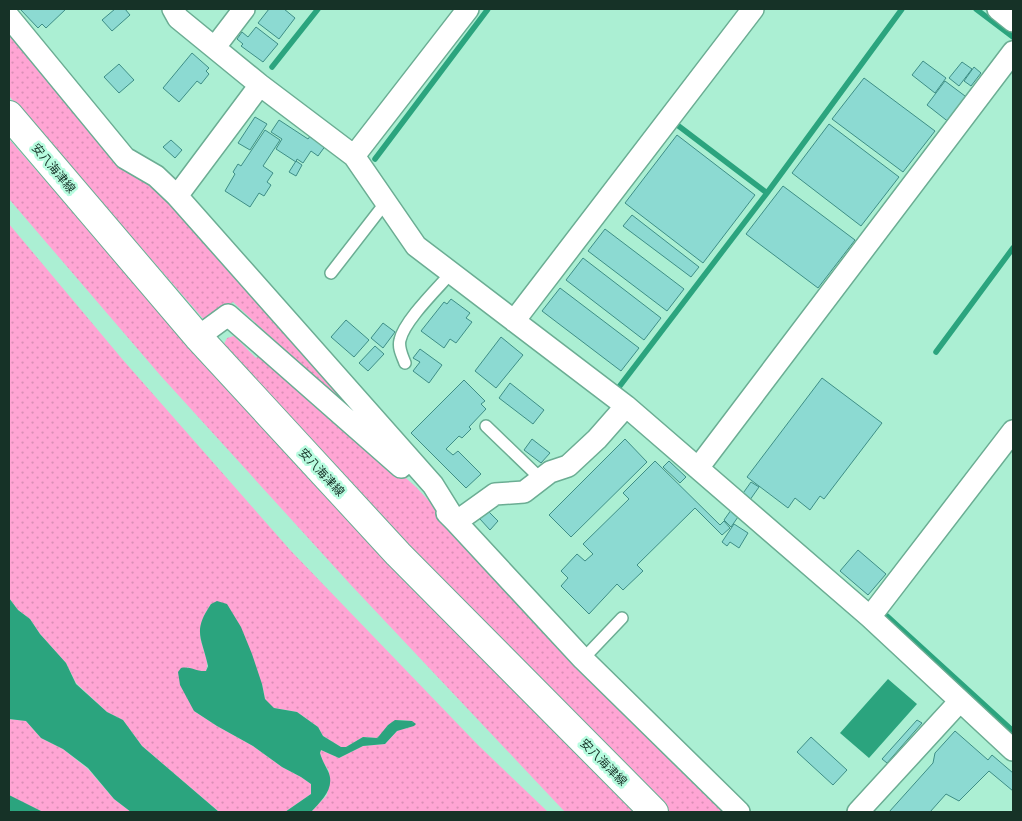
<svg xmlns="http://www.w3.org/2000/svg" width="1022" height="821" viewBox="0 0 1022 821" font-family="Manrope,'Noto Sans JP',sans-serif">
<defs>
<pattern id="grass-dots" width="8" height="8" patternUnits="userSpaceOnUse" patternTransform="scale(1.25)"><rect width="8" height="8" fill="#ffa5d4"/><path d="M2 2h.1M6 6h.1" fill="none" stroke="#da8eb6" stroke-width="1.8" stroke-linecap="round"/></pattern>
</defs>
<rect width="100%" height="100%" fill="#abefd3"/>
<path fill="url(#grass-dots)" d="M9,26l145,156 264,291 -185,-171 -27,20 -197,-226z
M9,139l192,220 197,216 236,237h-69l-215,-228 -190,-209 -151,-176z
M9,224l114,136 168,191 187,194 70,67h-237l16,-17 2,-24 -6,-9 -3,-9 1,-3 18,8 24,-12 22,-2 12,-13 4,-2 8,-1 3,-7 -12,-1 -15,9 -3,5 -5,4 -14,-1 -17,10h-5l-18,-11 -5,-9 -21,-15 -23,-4 -5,-3 -4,-6 -3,-15 -51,-80c-10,15 -14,26 -8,44 2,8 6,14 3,23l-6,1 -13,-5 7,44 23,15 36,20 29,21 19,10 10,7v10l-26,18 -67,-1 -76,-65 -19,-26 -16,-8 -31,-29 -10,-20 -26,-29 -10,-15 -12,-9 -9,-12z
M234,336l22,22 8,-6 152,135 160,173 156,152h-63c-157,-147 -300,-309 -445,-468l3,-6z
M9,719l17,2 15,17 22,11 25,20 26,30 17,13h-88l-34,-16z"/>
<path fill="#2ba47e" d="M9,598l9,12 12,9 10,15 26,29 10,21 31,28 16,8 19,26 77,66h-88l-17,-13 -26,-31 -25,-19 -22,-11 -15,-17 -17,-2z
M217,601l10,3 14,23 11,27 10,30 3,15 9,9 23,4 21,15 5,9 18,11h5l17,-10 14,1 2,-2 9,-11 7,-5 17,1 4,3 -2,2 -17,5 -12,13 -22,2 -24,12 -18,-8 -1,3c2,7 5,12 8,18 8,17 -7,30 -17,41h-26l26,-18v-10l-10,-7 -19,-10 -29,-21 -36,-20 -23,-15 -14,-26 -2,-13 3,-4c9,-2 16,4 25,3l2,-5c-6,-29 -16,-34 3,-62z
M888,679l29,25 -48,54 -29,-25z
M9,795l34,17h-34z"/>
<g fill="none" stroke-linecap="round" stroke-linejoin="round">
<path stroke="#2ba47e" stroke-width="5.5" d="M976,9l37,28
M272,67l46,-58
M676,124l91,69
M375,159l113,-150
M936,352l77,-104
M619,387l148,-194 135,-184
M887,616l126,115"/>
</g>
<path fill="#8cdad2" stroke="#3e8e86" d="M20,9h46l-20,19 -4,-4 -4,4z
M115,9h10l5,6 -18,16 -10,-11z
M269,9h15l11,9 -16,21 -21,-16z
M256,27l22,17 -15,18 -22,-16 2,-2 -6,-5 5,-7 6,5z
M192,53l17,15 -3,3 3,3 -8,10 -4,-3 -18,21 -16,-14z
M923,61l23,17 -11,15 -23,-18z
M962,62l10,7 -13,17 -10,-8z
M119,64l15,16 -15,13 -15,-16z
M974,67l7,6 -10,13 -7,-5z
M864,78l71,53 -32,41 -71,-53z
M945,81l24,18 -19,24 -23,-18z
M255,117l12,7 -17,26 -12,-7z
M279,120l29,19 3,-4 15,10 -8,11 -7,-5 -8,12 -6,-4 -1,3 -20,-13 6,-10 -11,-7z
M829,124l70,53 -38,49 -69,-53z
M265,130l15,10 -17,26 10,7 -6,9 4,3 -7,11 -5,-3 -9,14 -25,-16 10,-17 -2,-2 5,-8 3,2z
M677,135l78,60 -52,68 -78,-60z
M171,140l11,10 -7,8 -12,-11z
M296,161l6,4 -6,11 -7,-4z
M783,186l72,54 -37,48 -72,-54z
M632,215l67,52 -8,10 -68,-51z
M605,229l79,60 -17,22 -79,-60z
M583,258l78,60 -17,22 -78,-60z
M560,288l79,60 -18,23 -79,-60z
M451,299l19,14 -4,5 6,4 -16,21 -6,-4 -6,9 -23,-17 23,-29 3,2z
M346,320l23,20 -15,17 -23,-20z
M383,323l12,9 -12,16 -12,-10z
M501,337l22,18 -27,33 -21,-17z
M375,346l9,8 -16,17 -9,-8z
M420,349l22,16 -13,18 -16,-12 7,-9 -7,-4z
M822,378l60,45 -58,76 -4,-3 -10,14 -15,-12 -7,10 -41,-31z
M464,380l21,21 -4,3 5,5 -17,18 2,2 -9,9 -3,-2 -13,13 7,6 5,-4 23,23 -15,14 -55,-55z
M510,383l34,27 -11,14 -34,-26z
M532,439l18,14 -9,10 -17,-13z
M625,439l22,23 -76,75 -22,-22z
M655,461l65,64 4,-4 6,7 -8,7 -27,-27 -58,57 6,6 -20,19 -6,-6 -28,30 -28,-28 7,-8 -7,-7 16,-17 8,7 8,-7 -10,-10 46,-45 -6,-6z
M669,461l17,16 -6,6 -17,-16z
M751,482l8,5 -28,40 -7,-7z
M488,511l10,10 -8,9 -10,-11z
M734,524l14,9 -9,15 -9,-6 -3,4 -5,-4z
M858,550l28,24 -18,21 -28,-24z
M917,720l5,3 -35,40 -5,-4z
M955,731l33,29 4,-5 21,18v18l-24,-20 -30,30 -13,-7 -16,18h-41l44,-49 2,-10z
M811,737l36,33 -14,15 -36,-33z"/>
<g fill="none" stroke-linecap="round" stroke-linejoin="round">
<defs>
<path id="service" d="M331,273l55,-71
M405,363c-3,-8 -7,-15 -5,-23 4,-19 37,-51 51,-67
M486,426l55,53
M583,659l39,-41"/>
<path id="minor" d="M173,9l5,9 82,67 94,71 62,90 210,160 244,211 143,133
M998,9l15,12
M9,17l116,141 31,18 21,20 256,289 23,37 127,137 156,153
M215,47l29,-38
M354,156l114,-147
M177,196l83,-111
M514,321l239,-312
M198,337l30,-22 173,152
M698,468l315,-416
M447,513l9,9 39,-28 29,-2 26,-20 18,-6 29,-27 29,-33
M870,617l143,-186
M858,812l102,-111"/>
<path id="secondary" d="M9,115l189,222 200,217 256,258"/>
</defs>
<use href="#service" stroke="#6bad93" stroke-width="14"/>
<use href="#minor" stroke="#6bad93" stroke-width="24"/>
<use href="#secondary" stroke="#6bad93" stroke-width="30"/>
<use href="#service" stroke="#fff" stroke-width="11"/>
<use href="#minor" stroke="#fff" stroke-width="21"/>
<use href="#secondary" stroke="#fff" stroke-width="28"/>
</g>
<g text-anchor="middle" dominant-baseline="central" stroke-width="5" stroke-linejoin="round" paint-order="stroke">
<g font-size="12" fill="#163227" stroke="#b8fce0">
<text transform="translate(54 168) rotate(50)">安八海津線</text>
<text transform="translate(322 472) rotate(47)">安八海津線</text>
<text transform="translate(604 762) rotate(45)">安八海津線</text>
</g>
</g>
<rect width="1022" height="821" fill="none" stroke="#163227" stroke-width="20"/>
</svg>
